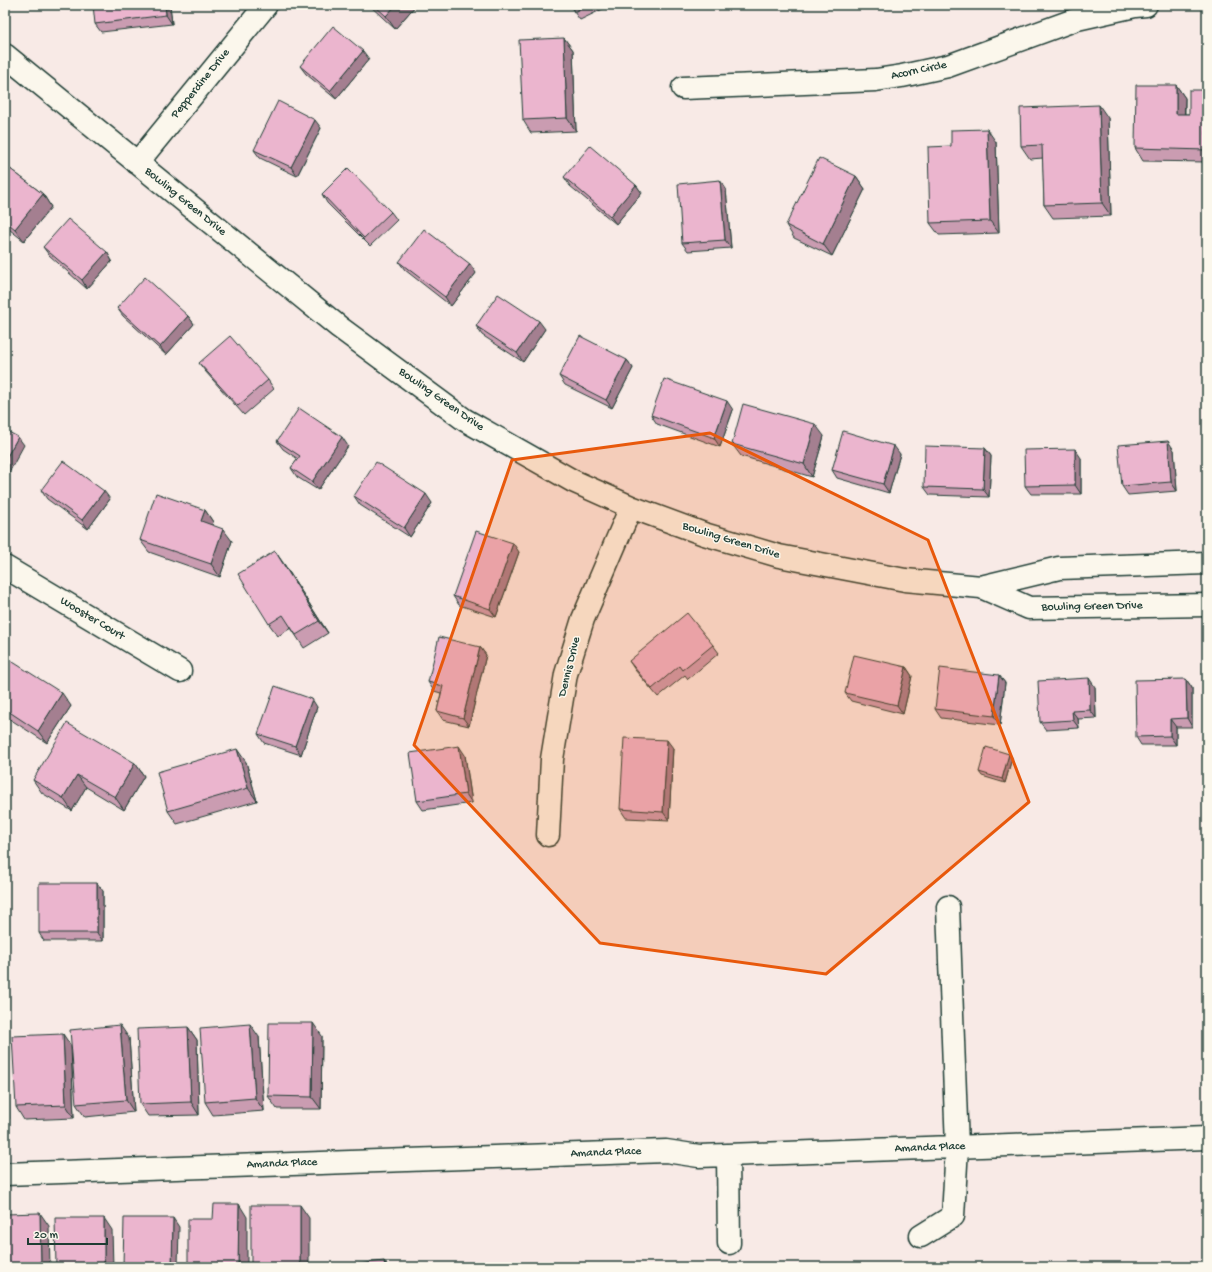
<svg xmlns="http://www.w3.org/2000/svg" width="1212" height="1272" viewBox="0 0 1212 1272" font-family="'Gochi Hand',sans-serif">
<rect width="100%" height="100%" fill="#f8eae6"/>
<filter id="ink" filterUnits="userSpaceOnUse"><feTurbulence type="fractalNoise" baseFrequency=".025" numOctaves="2"/><feDisplacementMap in="SourceGraphic" scale="8" xChannelSelector="R" yChannelSelector="G"/><feConvolveMatrix kernelMatrix="1 2 1 2 8 2 1 2 1" color-interpolation-filters="sRGB"/></filter>
<g filter="url(#ink)">
<g fill="none" stroke-linecap="round" stroke-linejoin="round">
<defs>
<path id="minor" d="M5,55l334,272 126,93 108,61 58,26 73,27 75,22 126,24 76,7 78,-19 148,-5
M683,88l193,-8 26,-4 46,-10 129,-47 58,-13 11,-1
M137,163l129,-158
M5,567l175,104
M981,587l48,21 178,-3
M548,835l4,-76 14,-85 17,-55 48,-112
M728,1155l1,88
M5,1174l661,-23 33,5 508,-18
M921,1236l32,-20 4,-69 -9,-240"/>
</defs>
<use href="#minor" stroke="#1f3d34" stroke-width="25"/>
<use href="#minor" stroke="#fbf7ec" stroke-width="22"/>
</g>
<path fill="#ca9cb1" stroke="#1f3d34" d="M170,5l2,19 -71,8 -6,-8z
M369,5h47l-21,24z
M571,5h40l-31,15 -6,-8z
M790,5h37l-35,3z
M564,38l9,12 3,81 -45,2 -8,-13z
M369,59l-33,40 -30,-25 -6,-8z
M1176,85l9,13v16h4l18,-24v72l-64,-1 -8,-13z
M1108,118l3,98 -58,2 -9,-13 -1,-47 -13,1 -9,-13z
M321,128l-24,48 -37,-18 -6,-8z
M996,142l3,91 -60,2 -9,-12 21,-77z
M5,165l38,29 8,13 -27,34 -19,-15z
M856,176l9,13 -33,67 -38,-18 -8,-13z
M564,177l72,8 6,8 -26,31 -46,-38z
M726,189l5,59 -43,3 -6,-8z
M322,194l69,18 6,8 -27,26 -43,-43z
M43,247l64,5 5,9 -25,28 -38,-34z
M399,262l77,11 -25,33 -46,-36z
M117,308l71,8 6,8 -28,31 -43,-39z
M476,326l69,3 -22,33 -41,-27z
M627,360l6,8 -21,40 -47,-23 -6,-9z
M199,363l69,17 6,9 -30,26 -39,-44z
M733,410l-13,37 -63,-23 -6,-9z
M824,436l-12,41 -71,-21 -9,-12z
M277,441l71,5 -30,44 -21,-13 -6,-9 7,-9 -15,-10z
M985,448l6,8 -2,41 -59,-2 -6,-8z
M1174,450l3,41 -49,4 -6,-9z
M900,454l-11,39 -52,-15 -5,-8z
M1081,458v36h-50l-6,-8z
M41,490l69,9 -22,30 -41,-30z
M354,496l78,7 -22,34 -50,-32z
M205,510l8,12 -1,3 20,16 -12,36 -71,-25 -9,-12z
M519,552l-23,65 -37,-12 -6,-9z
M284,564l44,69 -24,15 -13,-20 -13,8 -9,-12z
M713,645l6,8 -31,26 -3,-4 -27,22 -23,-27 -6,-9z
M480,647l6,8 -17,71 -26,-6 -6,-9 4,-18 -7,-2 -6,-9z
M5,657l66,49 -24,37 -42,-27z
M906,667l6,9 -9,38 -52,-13 -6,-8z
M999,675l6,8 -5,42 -59,-7 -6,-9z
M1186,679l6,9v39h-16v18h-35l-5,-8z
M1095,687l1,31 -18,1 1,9 -33,2 -6,-8z
M317,707l-16,48 -37,-12 -6,-9z
M673,748l-4,72 -43,-2 -6,-9z
M1009,754l3,4 -7,25 -23,-7 -3,-4z
M465,755l7,48 -49,7 -6,-9z
M246,762l11,39 -80,23 -9,-13z
M135,763l9,13 -20,34 -38,-23 -14,24 -30,-18 -9,-13z
M103,891v50h-59l-5,-8z
M188,1027l9,13 2,75 -51,1 -8,-12z
M322,1036l-1,73h-44l-9,-13z
M259,1037l5,74 -51,4 -8,-13z
M129,1038l5,74 -49,5 -9,-13z
M5,1039l2,3 2,77h-4z
M71,1046l3,72 -50,2 -8,-13z"/>
<path fill="#a47f90" stroke="#1f3d34" d="M165,5h5l2,19 -6,-9z
M396,5h20l-21,24 -9,-13z
M564,38l9,12 3,81 -9,-13z
M363,51l6,8 -33,40 -6,-8z
M1176,85l9,13 -1,28 -8,-12z
M1099,105l9,13 3,98 -9,-13z
M1207,111v40l-1,-1z
M315,120l6,8 -24,48 -6,-9z
M987,129l9,13 3,91 -9,-12z
M856,176l9,13 -33,67 -9,-12z
M720,180l6,9 5,59 -6,-8z
M636,185l6,8 -26,31 -6,-8z
M43,194l8,13 -27,34 -9,-12z
M107,252l5,9 -25,28 -5,-9z
M470,264l6,9 -25,33 -6,-9z
M188,316l6,8 -28,31 -6,-8z
M539,321l6,8 -22,33 -6,-9z
M627,360l6,8 -21,40 -6,-8z
M727,401l6,9 -13,37 -6,-9z
M815,424l9,12 -12,41 -8,-13z
M18,437l6,8 -18,33 -1,-1v-17z
M342,437l6,9 -30,44 -6,-8z
M1168,441l6,9 3,41 -6,-9z
M894,446l6,8 -11,39 -6,-9z
M985,448l6,8 -2,41 -6,-8z
M1075,449l6,9v36l-6,-9z
M104,491l6,8 -22,30 -6,-9z
M426,494l6,9 -22,34 -6,-9z
M205,510l8,12 -4,11 -8,-12z
M223,529l9,12 -12,36 -9,-13z
M513,543l6,9 -23,65 -6,-8z
M275,551l9,13 44,69 -9,-12z
M480,647l6,8 -17,71 -6,-8z
M906,667l6,9 -9,38 -6,-9z
M999,675l6,8 -5,42 -6,-9z
M1089,678l6,9 1,31 -6,-8z
M1186,679l6,9v39l-5,-9z
M62,693l9,13 -24,37 -9,-12z
M312,699l5,8 -16,48 -6,-9z
M1072,711l6,8 1,9 -6,-8z
M1170,719l6,8v18l-6,-9z
M667,740l6,8 -4,72 -6,-8z
M459,746l6,9 7,48 -6,-9z
M237,749l9,13 11,39 -9,-13z
M1009,754l3,4 -7,25 -3,-4z
M135,763l9,13 -20,34 -9,-13z
M77,775l9,12 -14,24 -9,-13z
M97,883l6,8v50l-6,-8z
M313,1023l9,13 -1,73 -9,-12z
M250,1024l9,13 5,74 -9,-13z
M120,1025l9,13 5,74 -8,-12z
M188,1027l9,13 2,75 -8,-13z
M63,1034l8,12 3,72 -8,-13z
M5,1039l2,3 2,77 -4,-5z
M239,1204l8,13v50h-9z
M300,1205l9,13v49h-9z
M40,1213l9,13 1,41h-9z
M104,1218l8,12 1,37h-9z
M173,1218l6,9 -1,40h-6z
M384,1261l4,6h-3z"/>
<path fill="#ebb5ce" stroke="#1f3d34" d="M93,5h72l1,10 -71,9z
M374,5h22l-10,11z
M571,5h16l-13,7z
M333,26l30,25 -33,40 -30,-25z
M564,38l3,80 -44,2 -4,-80z
M1136,85h40v29h13v-24h18l-1,60 -71,-2z
M278,101l37,19 -24,47 -37,-17z
M1099,105l3,98 -58,2 -2,-60 -21,1 -1,-38z
M987,129l3,92 -60,2 -2,-76 23,-1v-16z
M590,146l46,39 -26,31 -46,-39z
M819,158l37,18 -33,68 -37,-19z
M5,165l38,29 -28,35 -10,-8z
M348,168l43,44 -27,26 -42,-44z
M720,180l5,60 -43,3 -4,-59z
M68,219l39,33 -25,28 -39,-33z
M424,229l46,35 -25,33 -46,-35z
M145,277l43,39 -28,31 -43,-39z
M498,294l41,27 -22,32 -41,-27z
M230,336l38,44 -30,26 -39,-43z
M580,336l47,24 -21,40 -47,-24z
M664,379l63,22 -13,37 -63,-23z
M743,404l72,20 -11,40 -72,-20z
M299,408l43,29 -30,45 -21,-14 9,-12 -23,-15z
M5,430l13,7 -13,23z
M843,431l51,15 -11,38 -51,-14z
M1168,441l3,41 -49,4 -4,-41z
M925,446l60,2 -2,41 -59,-2z
M1075,449v36l-50,1 -1,-36z
M63,461l41,30 -22,29 -41,-30z
M376,462l50,32 -22,34 -50,-32z
M156,493l49,17 -4,11 22,8 -12,35 -71,-24z
M476,531l37,12 -23,66 -37,-13z
M275,551l44,70 -23,14 -13,-20 -14,9 -31,-50z
M687,613l26,32 -31,25 -3,-4 -27,23 -23,-28z
M439,637l41,10 -17,71 -26,-7 6,-25 -15,-4z
M854,655l52,12 -9,38 -52,-12z
M5,657l57,36 -24,38 -33,-22z
M940,668l59,7 -5,41 -59,-7z
M1089,678l1,32 -18,1 1,9 -33,2 -2,-41z
M1186,679l1,39 -17,1v17l-34,1 -1,-57z
M275,686l37,13 -17,47 -37,-12z
M67,723l68,40 -20,34 -38,-22 -14,23 -30,-18z
M624,738l43,2 -4,72 -43,-3z
M459,746l7,48 -49,7 -7,-48z
M986,747l23,7 -7,25 -23,-7z
M237,749l11,39 -80,23 -11,-39z
M39,883h58v50h-58z
M269,1023h44l-1,74 -44,-1z
M250,1024l5,74 -50,4 -5,-74z
M120,1025l6,75 -50,4 -6,-74z
M188,1027l3,75 -51,2 -3,-75z
M63,1034l3,71 -50,2 -4,-71z
M214,1204h25l-1,63h-50v-48h25z
M251,1205h49v62h-49z
M40,1213l1,54h-36v-53z
M55,1218h49v49h-48z
M124,1218h49l-1,49h-49z
M384,1261l1,6h-53z"/>
</g>
<path fill="#e8590c" fill-opacity="0.2" stroke="#e8590c" stroke-width="3" stroke-linejoin="round" d="M710,433l218,107 101,262 -203,172 -226,-31 -186,-198 98,-285z"/>
<g text-anchor="middle" dominant-baseline="central" stroke-width="3" stroke-linejoin="round" paint-order="stroke">
<g font-size="12" fill="#1f3d34" stroke="#fbf7ec">
<text transform="translate(919 71) rotate(-12)">Acorn Circle</text>
<text transform="translate(201 84) rotate(-51)">Pepperdine Drive</text>
<text transform="translate(185 202) rotate(39)">Bowling Green Drive</text>
<text transform="translate(441 400) rotate(35)">Bowling Green Drive</text>
<text transform="translate(731 541) rotate(17)">Bowling Green Drive</text>
<text transform="translate(1092 607) rotate(-1)">Bowling Green Drive</text>
<text transform="translate(92 619) rotate(31)">Wooster Court</text>
<text transform="translate(570 667) rotate(-76)">Dennis Drive</text>
<text transform="translate(930 1148) rotate(-2)">Amanda Place</text>
<text transform="translate(606 1153) rotate(-2)">Amanda Place</text>
<text transform="translate(282 1164) rotate(-2)">Amanda Place</text>
</g>
</g>
<rect width="1212" height="1272" fill="none" stroke="#fbf7ec" stroke-width="20"/>
<rect x="10" y="10" width="1192" height="1252" fill="none" stroke="#1f3d34" stroke-width="1.5" filter="url(#ink)"/>
<path d="M28 1238v6h79v-6" fill="none" stroke="#1f3d34" stroke-width="2"/>
<text x="34" y="1238" font-size="12" fill="#1f3d34" stroke="#fbf7ec" stroke-width="3" paint-order="stroke">20 m</text>
</svg>
